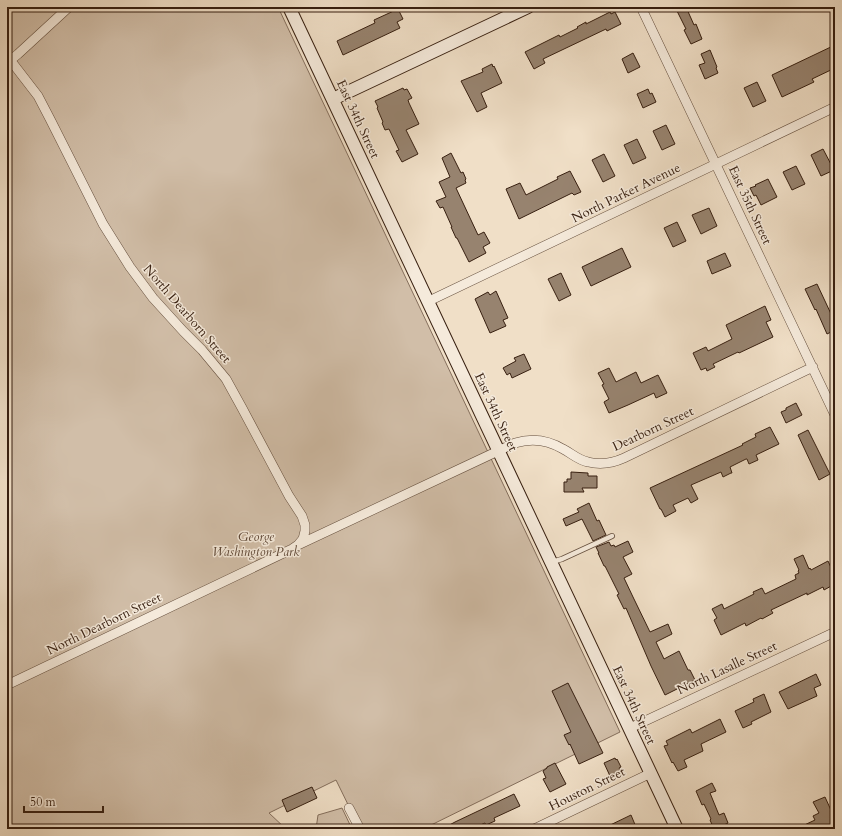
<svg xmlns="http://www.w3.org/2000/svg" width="842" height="836" viewBox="0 0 842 836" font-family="Cardo,serif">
<rect width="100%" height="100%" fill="#f0dfc7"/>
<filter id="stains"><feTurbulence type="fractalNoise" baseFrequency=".005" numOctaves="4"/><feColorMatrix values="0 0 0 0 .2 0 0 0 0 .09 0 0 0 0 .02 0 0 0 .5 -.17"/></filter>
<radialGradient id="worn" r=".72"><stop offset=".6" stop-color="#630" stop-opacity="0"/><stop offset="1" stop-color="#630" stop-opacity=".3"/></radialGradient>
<path fill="#d1bea8" stroke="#846e5c" d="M7,7h271l342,725 -197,97h-63l-24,-49 -67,33 17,16h-279z
M342,808l10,21h-36l2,-14z"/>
<path fill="#97836f" stroke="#371f10" d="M675,7h11l8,18 2,-1 6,15 -11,5 -7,-14 2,-1z
M398,9l5,10 -6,3 3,6 -57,27 -6,-14 38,-18 -1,-3z
M610,12l1,2 4,-2 6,12 -14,7 -1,-2 -63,30 2,4 -11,6 -9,-17 34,-17 1,2 18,-9 -1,-1 9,-5v2z
M835,45v23l-23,11 2,3 -32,15 -10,-22z
M710,50l7,17 -1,1 2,5 -13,6 -6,-14 6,-2 -4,-9z
M633,53l7,14 -12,6 -6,-14z
M492,64l1,3 1,-1 8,17 -21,10 6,14 -10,5 -16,-31 22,-9 -1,-3z
M757,82l9,19 -13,6 -9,-19z
M403,88l1,2 3,-1 5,9 -4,2 1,3 10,21 -13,6 12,24 -16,8 -6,-11 3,-1 -10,-21 -4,1 -3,-7 1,-1 -6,-14 1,-1 -3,-6z
M648,89l2,5 2,-1 4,9 -13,6 -6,-14z
M666,125l9,19 -13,6 -9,-19z
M637,139l9,19 -13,6 -9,-19z
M823,149l11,21 -13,6 -10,-21z
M451,153l10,20 2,-1 3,7 -1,1 1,3 -10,5 22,47 6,-3 6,11 -7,4 3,6 -17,9 -12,-24h-1l-5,-11h1l-9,-20 -3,1 -4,-7 10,-4 -7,-15 11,-5 -8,-19z
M604,154l11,22 -12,6 -11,-22z
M796,166l9,18 -13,6 -9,-18z
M570,171l11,21 -7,3 -2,-2 -53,26 -13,-30 14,-6 6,12 32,-16 -1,-2z
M768,179l9,18 -16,8 -5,-10 -2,1 -4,-8 6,-2 -1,-1z
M709,208l8,18 -16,8 -9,-19z
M677,222l9,19 -13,6 -9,-19z
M622,248l9,19 -40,19 -9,-19z
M725,253l6,13 -19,8 -5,-13z
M561,273l10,22 -12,6 -11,-22z
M817,284l15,32 3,-1v15l-8,4 -11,-25 -1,1 -10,-21z
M496,291l12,27 -5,2 3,6 -16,7 -15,-34 13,-7 2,3z
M765,306l6,14 -5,2 7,15 -34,16 -1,-1 -25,12 2,3 -8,4 -1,-3 -5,2 -8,-17 13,-6 2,4 24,-12 -6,-14z
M524,354l7,15 -19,9 -2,-5 -3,2 -4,-7 13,-7 -2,-3z
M609,368l7,14 20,-10 5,11 17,-8 9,18 -11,5 -2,-5 -26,12 -19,8 -5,-11 5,-3 -7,-14 2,-1 -6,-11z
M796,403l6,12 -16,8 -5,-11 5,-2v-2z
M770,427l9,17 -23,11 2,5 -9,4 -2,-5h-1l-16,8 2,6h-1l-8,4 -2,-5 -30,13 7,14 -7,4 -3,-5 -15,7 3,6 -11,6 -4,-8h-1l-10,-21 93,-43 -1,-1 14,-7 -1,-3z
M808,430l22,44 -11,6 -21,-45z
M571,472l17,1v3h9v12h-15l2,4h-20v-10h3v-3h4z
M589,503l8,18 2,-1 7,15 -13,6 -11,-22 -16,7 -3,-7 16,-7 -2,-3z
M628,541l5,11 -10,5 9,17 -8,4 9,19 17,35 18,-8 4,10 -16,8 8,17 15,-8 9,19h2l5,10 -30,15 -14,-29 -25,-58 -2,1 -7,-14 2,-1 -14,-28h-1l-6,-13h1l-3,-6 13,-5 2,4 3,-1 1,2z
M803,555l6,14 1,-1 1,2 17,-9 7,15v4l-4,2 2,3 -9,5 -1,-3 -16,8v-2l-36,17 2,3 -11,6 -1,-1 -15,8 -1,-3 -24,12 -7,-15 3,-2 -5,-9 10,-5 2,5 30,-15 -1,-2 9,-4 3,6 31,-15 -1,-4 4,-2 -1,-2 1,-1 -5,-11z
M816,674l5,11 -7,3 3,8 -29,13 -9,-17z
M568,683l35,70 -24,11 -9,-20 -1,1 -5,-10 7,-3 -19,-41z
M764,694l7,18 -20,10 1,2 -9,4 -8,-17 19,-9 -1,-3z
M720,719l6,13 -25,12 2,7 -19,9 3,7 -9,4 -5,-9 -1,1 -8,-17 4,-1 -2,-4 24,-12 2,4z
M615,758l1,2 1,-1 4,8 -2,1 2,3 -11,5 -6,-13z
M555,763l11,21 -16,8 -7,-13 3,-1 -3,-7 4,-3v-1z
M712,783l4,8 -6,2 9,22 5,-2 4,10 -12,6h-2l-4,-9 1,-1 -7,-15 -2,1 -6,-14z
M312,787l5,11 -30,14 -5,-12z
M514,794l6,12 -26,12 1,3 -9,4 -1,-2 -14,6h-29l13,-7z
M825,797l10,22v5l-10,5h-29l19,-9 -2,-4 6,-3 -6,-11z
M631,815l5,12 -5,2h-29z"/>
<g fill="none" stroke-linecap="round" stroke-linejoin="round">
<defs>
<path id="lane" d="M552,562l10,-3 50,-23"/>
<path id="street" d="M641,7l194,408
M11,61l27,35 12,23 53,105 27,43 23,31 30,33 19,19 24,29 16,29 47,88 13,20 3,9v6l-2,8 -5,6
M7,63l11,-9 51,-47
M429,301l406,-194
M7,685l285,-136 6,-4 217,-102c16,-5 33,-3 48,6 8,4 15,11 25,13 12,3 25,1 36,-4l189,-91
M630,728l205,-96
M349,808l11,21
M534,829l117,-56"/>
<path id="secondary" d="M289,7l388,822
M333,99l195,-92"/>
</defs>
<use href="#lane" stroke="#654f3e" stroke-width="6"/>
<use href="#street" stroke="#654f3e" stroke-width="10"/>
<use href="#secondary" stroke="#371f10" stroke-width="14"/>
<use href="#lane" stroke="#f5eadb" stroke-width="4.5"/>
<use href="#street" stroke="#f5eadb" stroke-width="9"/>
<use href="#secondary" stroke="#f5eadb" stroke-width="12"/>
</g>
<g text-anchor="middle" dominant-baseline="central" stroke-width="3" stroke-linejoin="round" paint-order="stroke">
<g font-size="13" fill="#371f10" stroke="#f5eadb">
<text transform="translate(358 119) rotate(65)">East 34th Street</text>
<text transform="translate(626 193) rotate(-26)">North Parker Avenue</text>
<text transform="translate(750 205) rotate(65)">East 35th Street</text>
<text transform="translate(187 314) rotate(49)">North Dearborn Street</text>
<text transform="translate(496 412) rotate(65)">East 34th Street</text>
<text transform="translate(653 429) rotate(-25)">Dearborn Street</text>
<text transform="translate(104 624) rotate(-26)">North Dearborn Street</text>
<text transform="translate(727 668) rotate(-25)">North Lasalle Street</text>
<text transform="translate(634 705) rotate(65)">East 34th Street</text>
<text transform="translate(587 789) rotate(-26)">Houston Street</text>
</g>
<g font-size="13" font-style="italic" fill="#5e4736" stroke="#f5eadb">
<text x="256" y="537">George<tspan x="256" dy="15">Washington Park</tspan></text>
</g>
</g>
<rect width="842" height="836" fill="none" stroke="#f0dfc7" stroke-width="24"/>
<rect x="8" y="8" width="826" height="820" fill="none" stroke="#371f10" stroke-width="2"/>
<rect x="12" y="12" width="818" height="812" fill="none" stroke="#371f10"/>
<path d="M24 806v6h79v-6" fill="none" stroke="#371f10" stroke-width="2"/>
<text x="30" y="806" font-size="12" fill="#371f10" stroke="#f5eadb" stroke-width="3" paint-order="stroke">50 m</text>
<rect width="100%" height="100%" filter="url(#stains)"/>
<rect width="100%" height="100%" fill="url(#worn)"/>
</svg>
